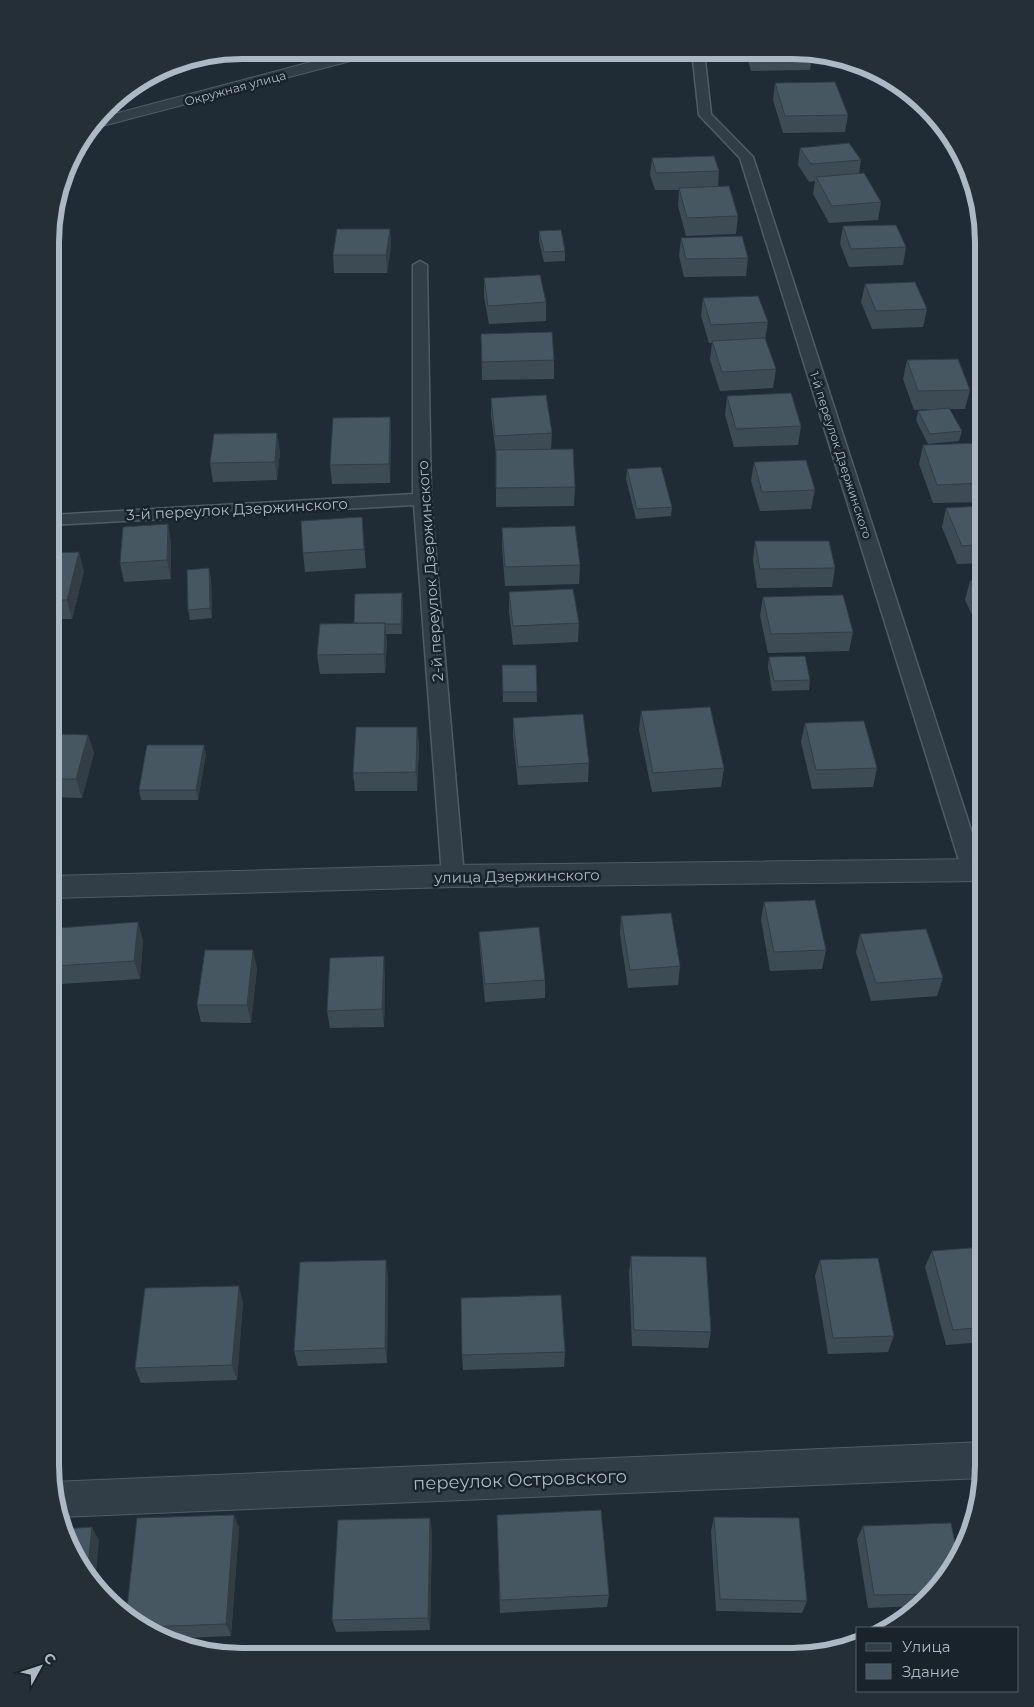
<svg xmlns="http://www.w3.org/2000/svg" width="1034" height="1707" viewBox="0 0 1034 1707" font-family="Montserrat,sans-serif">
<rect width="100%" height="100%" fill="#1f2c36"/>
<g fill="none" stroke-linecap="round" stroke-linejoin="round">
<defs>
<path id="service" d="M692,51h12l7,63 42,43 231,713 -3,6 -8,2 -8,-2 -3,-6 -222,-712 -41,-43z
M420,261l7,4 4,234 33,377 -3,6 -8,2 -8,-2 -3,-6 -28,-371 -363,20v-10l362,-21v-229z"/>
<path id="minor" d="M356,50h27l-2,3 -290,76 8,-11z
M984,859v22l-531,6 -402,11v-22l402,-11z
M984,1442l-1,36 -923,39 -7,-35z"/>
</defs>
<use href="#service" stroke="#505c65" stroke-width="3"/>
<use href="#minor" stroke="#505c65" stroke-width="2"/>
<use href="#service" fill="#323e47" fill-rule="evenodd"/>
<use href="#minor" fill="#323e47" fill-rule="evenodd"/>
</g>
<path fill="#3d4b54" d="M745,51l67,1 1,1 -3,17 -59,1z
M775,83l73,32 -3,17 -62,1 -10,-33z
M800,148l61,12 -2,14 22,28 -3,18 -49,3 -16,-29 2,-13 -6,1 -11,-17z
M652,158l67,13 -1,16 20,29 -2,18 -50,2 -8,-30 1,-16h-24l-5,-15z
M843,226l63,21 -3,18 -54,2 -9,-23z
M390,229l1,18 -4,26h-53l-1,-18z
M539,231l26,20v10l-21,1 -5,-21z
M681,238l67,20 -2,18 -62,1 -5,-21z
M484,278l62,24v19l-57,3 -5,-27z
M865,284l62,25 -4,18 -51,2 -11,-27z
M703,298l65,24 -3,18 11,29 -3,19 -53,3 -10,-31 2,-17h-3l-8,-27z
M481,334l73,26v19l-72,1z
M907,360l63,30 -5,19h-16l13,22 -3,10 -31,3 -12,-24 2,-9 15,-2 -19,1 -11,-31z
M727,396l74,30 -3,19 -64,2 -9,-32z
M491,398l61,35 -1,16 24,38 -1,19 -78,1v-53l-5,-38z
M390,417l1,19 -1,47 -58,1 -2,-19z
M923,445l61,6v51l-51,1 -14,-39z
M280,451l-3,29 -64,2 -3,-19z
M754,462l61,28 -4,19 -51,2 -9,-30z
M627,469l45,38 -1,9 -35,3 -10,-40z
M984,506v57l-27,1 -15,-37 4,-19z
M362,517l4,51 -61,4 -2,-19z
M168,524l3,19v36l-47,3 -4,-19z
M502,528l78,37 -1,19 -74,2 -3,-39z
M755,541l80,27 -3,19 -75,1 -4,-28z
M51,553l33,18 -12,48h-21z
M211,578l1,40 -22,2 -2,-10z
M984,580v56h-2l-17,-36 5,-19z
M509,592l70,31 -1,19 -65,3 -4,-34z
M763,597l90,35 -4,19 -81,2 -8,-37z
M403,603l-1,31h-16l1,8 -2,31 -65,1 -3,-19 37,-32z
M769,657l41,23 -1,10 -37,1 -4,-24z
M502,665h34l1,37h-34z
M641,711l83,57 -3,19 -69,5 -13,-62z
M513,718l76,45 -1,19 -70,3 -5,-49z
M805,723l72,45 -4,19 -61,2 -11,-47z
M417,727l2,18 -2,46h-62l-2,-18z
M51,734l37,1 6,18 -12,45 -31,-1z
M206,754l-8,46h-57l-2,-10z
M764,902l62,48 -4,19 -52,2 -9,-51z
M621,916l59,50 -2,19 -50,3 -8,-54z
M138,922l5,19 -3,38 -79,5 -6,-18z
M479,932l66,48v18l-60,4 -5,-52z
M860,934l83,44 -6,18 -66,5 -15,-49z
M257,968l-6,55 -50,-1 -4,-17z
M385,974l-1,53 -54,1 -3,-17z
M984,1247v95l-38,3 -21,-78 7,-16z
M631,1256l80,76 -3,16 -76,-2 -3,-74z
M820,1260l74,76 -6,16 -60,2 -13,-78z
M388,1276l-1,87 -89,3 -4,-15z
M243,1302l-6,78 -96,3 -6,-15z
M565,1352l-1,15 -101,3 -1,-15z
M234,1515l5,13 -8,108 -69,3 -36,-22z
M497,1515l112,80 -2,12 -107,6z
M714,1517l93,84 -5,12 -86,-2 -5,-80z
M863,1526l81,56 -24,24 -52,2 -11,-69z
M432,1531l-2,99 -94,2 -4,-12z"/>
<path fill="#323d45" d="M390,229l1,18 -4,26 -1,-18z
M390,417l1,19 -1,47 -1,-19z
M277,433l3,18 -3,29 -2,-18z
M168,524l3,19v36l-4,-19z
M79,552l5,19 -12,48 -5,-19z
M209,568l2,10 1,40 -2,-10z
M402,593l1,10 -1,31 -1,-10z
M385,623l2,19 -2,31 -1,-19z
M417,727l2,18 -2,46 -1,-19z
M88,735l6,18 -12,45 -6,-19z
M204,745l2,9 -8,46 -2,-10z
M138,922l5,19 -3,38 -6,-18z
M253,950l4,18 -6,55 -4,-18z
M384,956l1,18 -1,53 -2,-18z
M386,1260l2,16 -1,87 -2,-15z
M239,1286l4,16 -6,78 -5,-15z
M50,1288l6,11 -6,59z
M234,1515l5,13 -8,108 -5,-12z
M430,1518l2,13 -2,99 -2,-12z
M92,1527l7,13 -4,47 -5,-5 -3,-4z"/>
<path fill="#475762" stroke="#323d45" d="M752,52h60l1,1 -60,1z
M835,82l13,33 -63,1 -10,-33z
M849,143l12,17 -50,4 -11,-16z
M714,156l5,15 -63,2 -4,-15z
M864,173l17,29 -49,4 -16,-29z
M729,186l9,30 -51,2 -8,-30z
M896,225l10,22 -55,2 -8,-23z
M337,229h53l-4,26h-53z
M561,230l4,21 -21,1 -5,-21z
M742,236l6,22 -62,1 -5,-21z
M540,275l6,27 -58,4 -4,-28z
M915,282l12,27 -51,2 -11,-27z
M758,296l10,26 -57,3 -8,-27z
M552,332l2,28 -72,2 -1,-28z
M765,338l11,31 -54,3 -10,-31z
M958,359l12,31 -52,1 -11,-31z
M791,393l10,33 -65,3 -9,-33z
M546,395l6,38 -57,3 -4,-38z
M949,408l13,23 -32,3 -12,-23z
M390,417l-1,47 -59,1 3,-47z
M277,433l-2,29 -65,1 4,-29z
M981,443l3,8v32l-47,2 -14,-40z
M573,449l2,38 -79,1v-38z
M806,460l9,30 -53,2 -8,-30z
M661,467l11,40 -35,2 -10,-40z
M984,506v38l-22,2 -16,-38z
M362,517l2,32 -61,4 -2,-32z
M168,524l-1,36 -47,3 3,-36z
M575,526l5,39 -75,2 -3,-39z
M755,541h74l6,27 -75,1z
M79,552l-12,48h-16v-47z
M209,568l1,40 -22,2 -1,-40z
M984,580v30l-14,-29z
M573,589l6,34 -66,3 -4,-34z
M402,593l-1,31h-16v-1h-31l1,-29z
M843,595l10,37 -82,2 -8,-37z
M385,623l-1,31 -67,1 3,-31z
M805,656l5,24 -36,1 -5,-24z
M502,665h34l1,27h-34z
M710,707l14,61 -71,5 -12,-62z
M583,714l6,49 -71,4 -5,-49z
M864,721l13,47 -61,2 -11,-47z
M356,727h61l-1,45 -63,1z
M51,734l37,1 -12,44h-25z
M147,745h57l-8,45h-57z
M815,900l11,50 -52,2 -10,-50z
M671,913l9,53 -50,4 -9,-54z
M138,922l-4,39 -79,5 4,-38z
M539,927l6,53 -60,4 -6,-52z
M926,929l17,49 -67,5 -16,-49z
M205,950h48l-6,55h-50z
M384,956l-2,53 -55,2 3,-53z
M984,1247v80l-31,3 -21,-79z
M631,1256l75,1 5,75 -77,-2z
M878,1258l16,78 -61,2 -13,-78z
M386,1260l-1,88 -91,3 6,-89z
M239,1286l-7,79 -97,3 10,-80z
M561,1295l4,57 -103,3 -1,-57z
M601,1510l8,85 -109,5 -3,-85z
M234,1515l-8,109 -84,3 -16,-10 11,-99z
M714,1517l85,1 8,83 -87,-2z
M430,1518l-2,100 -96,2 6,-100z
M951,1523l7,35 -14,24 -12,12 -58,1 -11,-69z
M92,1527l-5,51 -22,-40 -2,-9z"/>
<g text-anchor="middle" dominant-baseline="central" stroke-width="5" stroke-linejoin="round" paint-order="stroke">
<g font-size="12" fill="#acb9c4" stroke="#18232b">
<text transform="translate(235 88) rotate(-15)">Окружная улица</text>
<text transform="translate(841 455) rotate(72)">1-й переулок Дзержинского</text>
</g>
<g font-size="15" fill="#acb9c4" stroke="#18232b">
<text transform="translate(237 509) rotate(-3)">3-й переулок Дзержинского</text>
<text transform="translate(430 571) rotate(-94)">2-й переулок Дзержинского</text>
<text transform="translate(517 876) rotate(-1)">улица Дзержинского</text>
</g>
<g font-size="18" fill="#acb9c4" stroke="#18232b">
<text transform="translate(520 1480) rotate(-2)">переулок Островского</text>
</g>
</g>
<path d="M0 0H1034V1707H0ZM242 59H792A183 183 0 0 1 975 242V1465A183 183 0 0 1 792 1648H242A183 183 0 0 1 59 1465V242A183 183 0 0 1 242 59Z" fill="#242f37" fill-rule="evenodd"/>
<path fill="none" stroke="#acb9c4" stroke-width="6" d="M242 59H792A183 183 0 0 1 975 242V1465A183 183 0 0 1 792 1648H242A183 183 0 0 1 59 1465V242A183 183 0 0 1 242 59Z"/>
<rect x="856" y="1627" width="162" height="65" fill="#18232b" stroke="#535f68"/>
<rect x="866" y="1643" width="25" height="8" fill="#323e47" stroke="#535f68"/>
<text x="902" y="1652" font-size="15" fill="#acb9c4">Улица</text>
<rect x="866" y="1664" width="25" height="15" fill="#475762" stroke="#535f68"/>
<text x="902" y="1677" font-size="15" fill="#acb9c4">Здание</text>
<g transform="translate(40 1667) rotate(50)" stroke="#18232b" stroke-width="4" paint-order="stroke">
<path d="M0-4L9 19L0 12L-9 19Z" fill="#acb9c4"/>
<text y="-8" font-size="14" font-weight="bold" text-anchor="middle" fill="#acb9c4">С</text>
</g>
</svg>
